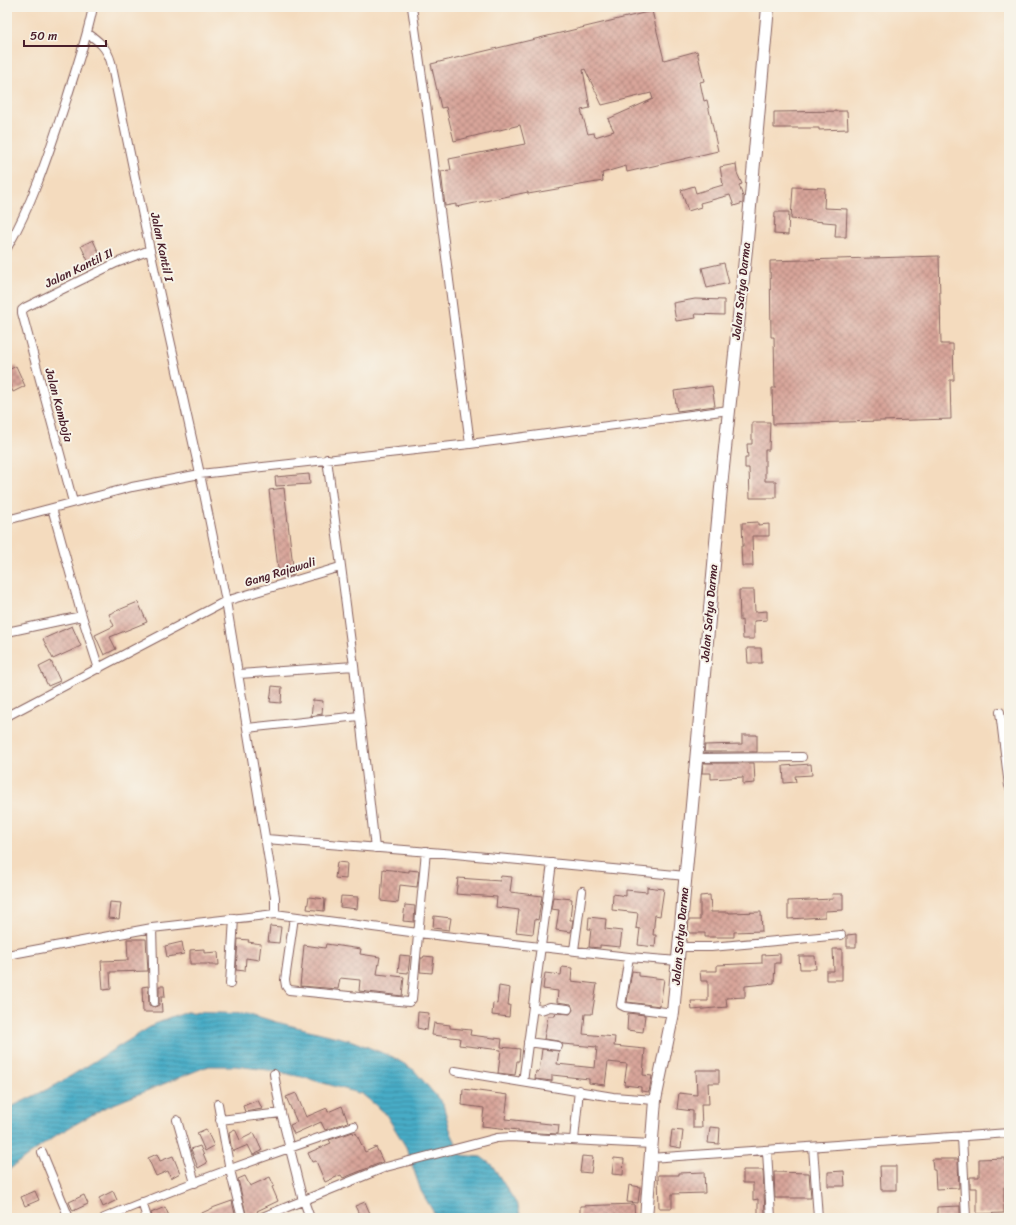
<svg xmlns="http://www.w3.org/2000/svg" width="1016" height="1225" viewBox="0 0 1016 1225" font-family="Sriracha,sans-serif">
<defs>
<pattern id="water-rules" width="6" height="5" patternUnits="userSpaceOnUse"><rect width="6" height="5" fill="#46acc6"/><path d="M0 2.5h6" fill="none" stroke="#3c8ba1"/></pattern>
<pattern id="building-cross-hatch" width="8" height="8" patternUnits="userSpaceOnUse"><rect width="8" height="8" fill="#d8a59a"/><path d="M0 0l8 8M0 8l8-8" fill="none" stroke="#b1867e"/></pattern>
</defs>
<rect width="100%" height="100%" fill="#f7f3e8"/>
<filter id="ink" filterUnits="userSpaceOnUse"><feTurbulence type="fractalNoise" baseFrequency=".025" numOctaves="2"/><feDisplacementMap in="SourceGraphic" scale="8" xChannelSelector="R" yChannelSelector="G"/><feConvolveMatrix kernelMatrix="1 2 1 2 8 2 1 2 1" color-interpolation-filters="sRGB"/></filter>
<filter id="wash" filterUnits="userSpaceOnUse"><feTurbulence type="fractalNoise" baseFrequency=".012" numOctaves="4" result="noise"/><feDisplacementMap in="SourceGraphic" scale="16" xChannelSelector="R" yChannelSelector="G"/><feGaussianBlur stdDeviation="0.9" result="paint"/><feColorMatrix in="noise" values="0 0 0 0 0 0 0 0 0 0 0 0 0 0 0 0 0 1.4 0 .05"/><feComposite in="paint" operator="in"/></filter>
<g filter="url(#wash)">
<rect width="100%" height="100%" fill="#f4dbbe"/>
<path fill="url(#water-rules)" stroke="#486678" d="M186,1012l64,2 26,8 74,18 43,17 21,13 29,34 8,29 11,22 19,2 11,8 26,41 3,12h-84l-16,-27 -15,-44 -21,-34 -23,-19 -60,-17 -34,-7 -32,-4h-28l-104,42 -46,26 -51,37v-62l49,-24 99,-61z"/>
<g id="blocks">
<path fill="url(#building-cross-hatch)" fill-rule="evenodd" d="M652,11l12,49 33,-9 7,30 -4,1 4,19 3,-1 11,51 -91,21 -1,-6 -24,7 1,8 -75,13v-2l-72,15v-3l-11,2 -4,-35 10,-1 -2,-11 76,-15 -5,-19 -66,16 -8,-34 -5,1 -10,-44zM585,69l17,36 49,-12 2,6 -45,20 6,12 -19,6 -1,-4 -6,1 -7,-24 9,-2 -7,-38z
M847,111l1,18 -29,1v-2h-45v-16z
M736,164l1,9 5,11 -3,1 4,12v6l-9,3 -4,-11 -30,8 1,4 -13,4 -7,-21 13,-4 2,7 27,-8 -3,-18z
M793,187l32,1 -1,20 23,1 -1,28h-11l1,-14 -45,-4z
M775,212h14l-1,23 -14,-1z
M93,240l9,20 -12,5 -9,-19z
M939,256l2,88h12l1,36h-4l1,39 -178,5 -1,-36h3l-1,-51h-3l-1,-76z
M724,263l5,20 -22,5 -5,-20z
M695,299l29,1v15l-29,-1 1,4 -20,3 -3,-18z
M16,366l9,20 -12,6 -6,-14v-7z
M712,386l3,20 -38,5 -3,-20z
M752,422h18l-1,28h-4v31h11v17h-26l-1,-30h-4v-10h3l-1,-14h5z
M309,474l1,10 -34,2 -1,-9z
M284,488l10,87 -15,2 -10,-87z
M758,522v3l11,-1v12h-17l1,30h-11l-1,-20h2l-1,-23z
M739,590h15l1,22 12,-1v9l-13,1v18h-11l-1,-19 -2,1z
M138,602l9,20 -37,15 6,12 -12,6 -9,-20 19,-9 -5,-12z
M72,626l9,20 -28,13 -10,-20z
M747,648h14l1,15h-14z
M51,661l9,20 -12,5 -9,-19z
M272,686l10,1 -1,16 -11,-1z
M313,700l10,1 -1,13 -11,2z
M742,735h15v17h-53l1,-7 37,-1z
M703,763h51l1,20 -12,1v-7l-32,2v-6h-9z
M811,764l1,11 -17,1 1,6 -12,1 -1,-17z
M337,862l10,1 -1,16 -11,-1z
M383,869l26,3v-2l10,1 -2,16 -17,-2 -2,18 -17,-2z
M501,876l11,1 -2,15 32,4 -4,24 -3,-1 -2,15 -17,-2 3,-22 -23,-3 1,-10 -41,-3 2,-16 42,3z
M647,887l17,2 -4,27 -5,-1 -2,20h3l-1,12 -17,-2 2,-16 -4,-1 2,-15 -26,-3 1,-16 13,2v-6l21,2z
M832,894h11v16l-18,1v6l-37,2v-18l45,-2z
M710,895l1,17h18v1l32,-1 1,19 -28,1v5h-29v-4h-17l1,-13h11v-24z
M341,896l17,1 -1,12 -17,-2z
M309,897l16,2 -1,12 -17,-2z
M553,897l19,2 -2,21h3l-2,12 -15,-2 3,-20 -8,-1z
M110,902l11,1 -2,16 -11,-1z
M405,905l10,1 -1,16 -11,-1z
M434,916l17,2 -2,12 -16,-2z
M589,917l17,2 -1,10 17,2 -2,16 -20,-2v3l-11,-1 2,-18h-3z
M270,926l11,1 -2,16 -11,-1z
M856,934v13h-9v-12z
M127,939h19l2,32 -38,1 1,17 -8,1 -2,-29 27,-1z
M238,939l11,1 -1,2 13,2 -2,16 -13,-2 -1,13 -9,-1z
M182,942l2,12 -17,3 -2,-11z
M326,944l35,5 -1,5 20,3 -3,17 27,3 -2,19 -43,-5 1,-11 -20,-2 -2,11 -38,-3 4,-41 21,3z
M204,949v4l14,-1 1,13h-10v-1h-19v-14z
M833,949h9v31h-16v-9h8z
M780,954v9h-5l-1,20 -29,3v11l-19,1 1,9 -35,3 -1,-9h17v-20h-7l-1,-10h17v-6l45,-2v-8z
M400,955l10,1 -2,17 -10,-1z
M424,956l10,1 -2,16 -12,-1 1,-14h2z
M799,956h16l1,13h-16z
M562,967l10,1 -1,13 26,3 -5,30h-7l-2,20 32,3 -1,9 31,3 -2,26 9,1 -3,16 -8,-1v-4l-17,-2 3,-21 -19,-2 -3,23 -16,-2v-4l-37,-4v6l-17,-2 1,-8 3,1 3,-23 17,2 -2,13 38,4 2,-21 -34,-3 -4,-3 -15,-2 4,-23h7l1,-3 14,1 3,-4 -2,-6 -14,-2 1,-11 -15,-2 2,-16 16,2z
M632,971l7,1v4l25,3 -4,27 -33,-4z
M148,986l1,19 6,2 4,-2v-19h5l1,11h-4l1,15h-19l-1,-25z
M499,986l11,2 -2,17h2l-1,12 -17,-2 1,-12 4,1z
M418,1012l11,1 -2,17 -10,-2z
M628,1013l17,2 -2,17 -16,-2z
M434,1023l16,2v3l21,2 -1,5 32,4 -1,8 19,2 -1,12h-2l-2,14 -17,-2 3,-23 -42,-5 1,-7 -28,-3z
M696,1070h23v13h-11l1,21h-8l1,24h-9v-17l-16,-2 2,-16 18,2z
M463,1089l45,6 -3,24 54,6 -1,9 -40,-2v-2l-36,-4 2,-18 -22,-3z
M296,1093l10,24 21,-9 1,4 14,-6 6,16 -23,8 -4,-8 -27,12 -4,-9 7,-3 -11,-25z
M258,1100l4,9 -17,3 -2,-6z
M710,1127l10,1 -1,16 -11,-1z
M206,1129l8,17 -9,5 -8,-18z
M235,1129l5,11 14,-7 8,18 -9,4 -5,-10 -14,6 -3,-5 -2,-14z
M672,1130l11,1 -2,17 -11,-2z
M353,1132l1,3 2,-2 9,19 11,-5 7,15 -40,16 -2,-3 -16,7 -9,-21 -4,1 -4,-9 23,-10 -2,-3z
M200,1146l7,17 -9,5 -7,-19z
M157,1154l3,7 13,-5 7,17 -9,5 -3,-7 -12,5 -8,-18z
M582,1156l11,1 -2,16 -11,-1z
M614,1158l10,1 -1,16 -11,-1z
M1005,1158l2,29h-3v26l-27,1v-26h-7v-11h9v-18z
M932,1159h26l1,29 -23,1 -1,-19h-2z
M880,1166h16v24h-15z
M743,1170h20l2,44 -7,1v-16l-5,1v-17h-10z
M844,1171l1,15h-17v-14z
M704,1172l1,21 -33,1v14h-13l-1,-33h21v-2z
M774,1172l35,1 2,25h-36z
M245,1176l5,10 20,-9 4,9 -2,1 6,14 -21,10 1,2 -6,5h-5l-9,-39z
M629,1185l11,2 -2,16 -11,-1z
M35,1191l4,9 -14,6 -4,-9z
M113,1191l4,9 -14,7 -4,-9z
M84,1195l4,9 -15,7 -4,-9z
M232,1201l4,17h-45l24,-11z
M365,1202l7,16h-11l-6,-12z
M634,1204l1,14h-55v-12z
M960,1206v12h-23v-11z
M165,1207l5,11h-18l-1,-5z"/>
</g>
</g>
<g filter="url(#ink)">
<use href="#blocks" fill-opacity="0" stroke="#86615e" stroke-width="1"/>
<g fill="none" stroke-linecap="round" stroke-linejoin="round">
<defs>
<path id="street" d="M412,7l19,133 39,304
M87,33c12,8 20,15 24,29l39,188 50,224 26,127 49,296v17
M7,248c27,-47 43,-99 60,-150 9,-30 20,-60 26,-91
M327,459l27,207 21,182
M73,502l-51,-189v-3l4,-3 90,-44 34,-13
M52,508l30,108 17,53
M7,520l125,-33 68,-13 270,-30 259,-34
M7,632l75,-16
M239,674l115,-8
M1000,712l9,74
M7,716l219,-115 114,-34
M247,728l112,-12
M696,758l106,-1
M266,839l189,15 231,22
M294,917l-9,63 1,6 3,4 120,12 3,-3 14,-148
M152,928l2,74
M679,947h32l130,-12
M574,950l8,-59
M7,955l145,-27 123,-14 143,19 211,24 49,4
M629,957l-8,48 4,2 48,6
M230,984l4,-66
M533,1008l8,2 9,-3 18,2
M528,1042l30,4
M455,1071l158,26 42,3
M274,1074l7,39 22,88
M523,1082l29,-219
M218,1104l12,66 12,48
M177,1120l18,63
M220,1120l61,-7
M962,1136l4,82
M574,1140l5,-50
M813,1147l5,71
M767,1151l4,67
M42,1152l27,66
M650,1158l359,-25
M304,1201l6,17
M142,1202l5,16
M104,1218c82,-34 166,-64 250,-92
M260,1218l126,-51 111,-29 13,-1 142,7"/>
<path id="secondary" d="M646,1218l9,-118 18,-87 49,-536 25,-237 21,-233"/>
</defs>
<use href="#street" stroke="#86615e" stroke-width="10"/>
<use href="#secondary" stroke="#86615e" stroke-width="14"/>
<use href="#street" stroke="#fff" stroke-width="8"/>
<use href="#secondary" stroke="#fff" stroke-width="12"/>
</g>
</g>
<g text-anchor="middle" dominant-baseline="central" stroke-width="4" stroke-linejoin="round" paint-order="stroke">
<g font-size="12" fill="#4a1f2b" stroke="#f7f3e8">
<text transform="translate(162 247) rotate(78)">Jalan Kantil I</text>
<text transform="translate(79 268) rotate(-26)">Jalan Kantil II</text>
<text transform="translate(741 291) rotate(-84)">Jalan Satya Darma</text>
<text transform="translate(59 405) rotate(75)">Jalan Kamboja</text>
<text transform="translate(280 572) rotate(-17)">Gang Rajawali</text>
<text transform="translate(709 613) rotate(-85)">Jalan Satya Darma</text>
<text transform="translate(680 936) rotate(-85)">Jalan Satya Darma</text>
</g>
</g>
<rect width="1016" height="1225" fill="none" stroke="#f7f3e8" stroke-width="24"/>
<path d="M24 40v6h82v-6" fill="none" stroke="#4a1f2b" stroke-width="2"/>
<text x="30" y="40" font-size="12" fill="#4a1f2b" stroke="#f7f3e8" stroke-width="3" paint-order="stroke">50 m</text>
</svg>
